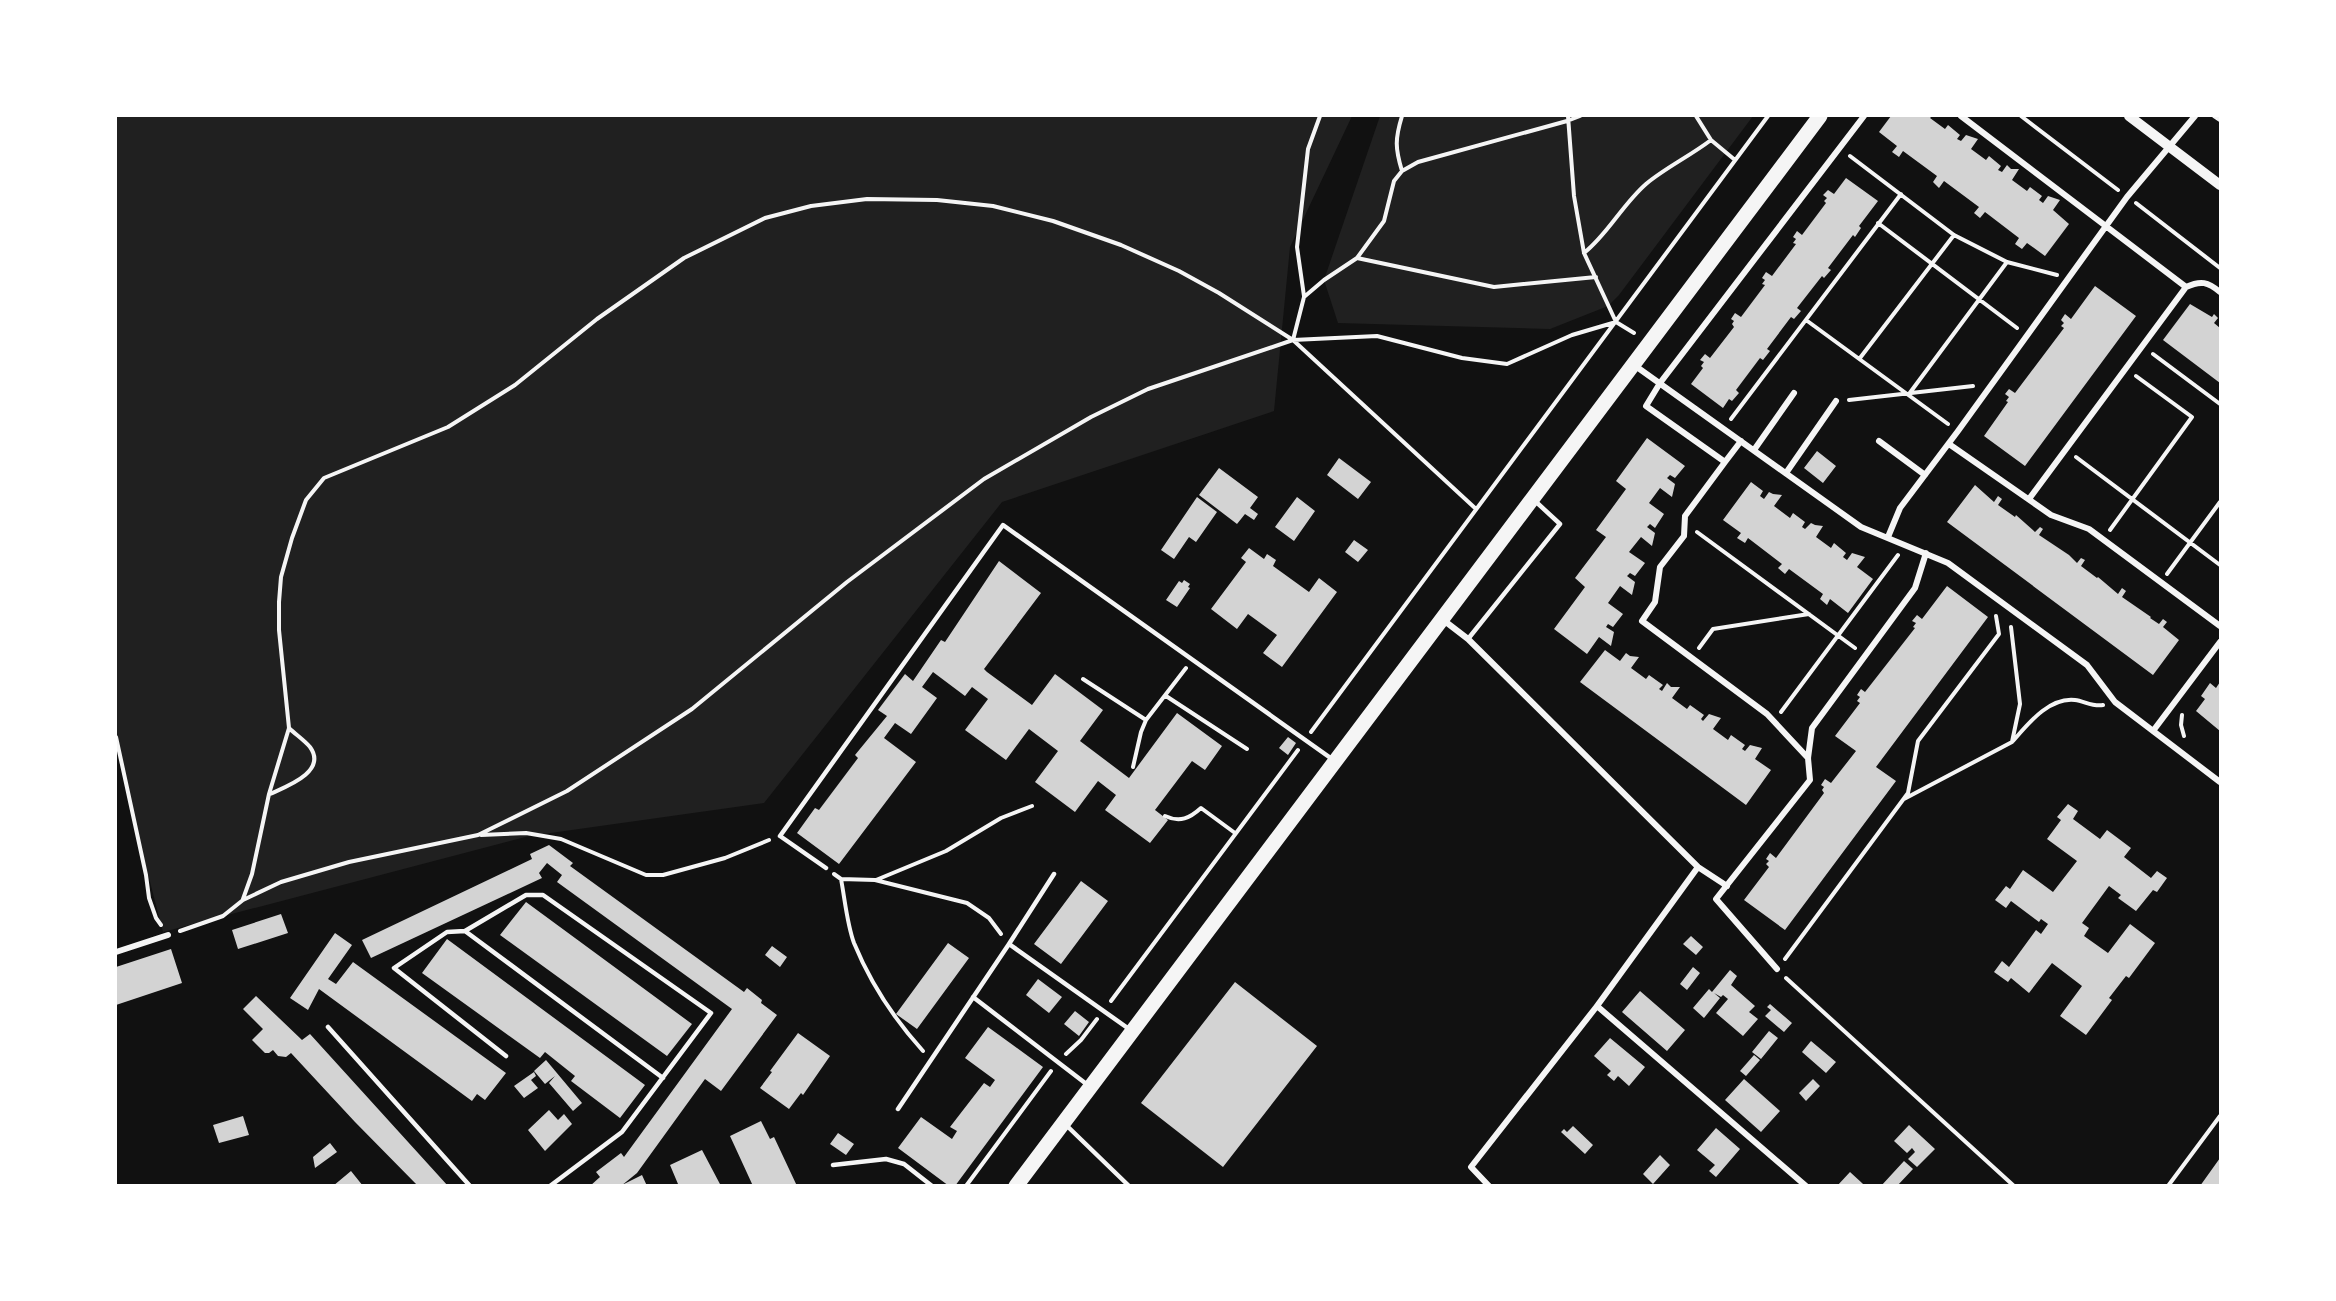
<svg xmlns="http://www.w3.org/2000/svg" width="2336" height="1301" viewBox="0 0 2336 1301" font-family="Commissioner,sans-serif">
<rect width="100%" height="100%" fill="#111"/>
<path fill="#202020" d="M116,116h1236l-62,131 -16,164 -272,91 -238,301 -235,33 -366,96 -47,-182z
M1380,116h373l-134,179 -11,11 -58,23 -212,-6 -14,-43z"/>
<path fill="#d3d3d3" d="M1891,116h41l-2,2 15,11 3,-4 12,10 -3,4 4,2 5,-6 12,4 -7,10 15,11 3,-4 12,10 -3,4 4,2 5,-7 4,4h8l-7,11 15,11 3,-4 12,9 -3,4 4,3 5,-7 12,4 -7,10 16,14 -24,32 -18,-13 -5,6 -7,-5 4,-6 -34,-26 -5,6 -6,-5 5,-6 -35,-26 -5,7 -6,-6 4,-6 -34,-25 -4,6 -7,-5 5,-6 -18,-14z
M1846,178l32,23 -19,25 2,2 -6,9 -2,-2 -25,33 3,2 -7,8 -2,-2 -25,32 4,3 -7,8 -3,-2 -24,32 3,2 -7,9 -3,-2 -24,32 3,3 -7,8 -3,-2 -6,9 -32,-24 12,-16 -2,-2 3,-4 -4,-2 5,-6 5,4 24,-31 -2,-3 2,-3 -3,-2 4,-6 6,4 24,-32 -3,-1 3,-4 -3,-2 4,-6 6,4 24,-32 -3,-1 3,-4 -3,-2 4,-6 5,4 24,-32 -2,-2 3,-3 -4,-3 5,-5 6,4z
M2095,286l41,30 -111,150 -41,-30 24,-34 -2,-1 3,-4 -4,-3 4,-5 6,4 49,-65 -3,-2 3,-3 -3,-3 4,-6 6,5z
M2190,304l22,13 2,-3 4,4 -4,5 6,5v55l-57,-43z
M1647,438l38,28 -10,12 -5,-3 -3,3 8,6 -3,13 -12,-9 -11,15 15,11 -9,14 -5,-4 -3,3 8,6 -3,13 -11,-9 -12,15 16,11 -10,13 -5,-3 -3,3 8,6 -3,13 -12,-9 -12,17 15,11 -10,13 -5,-3 -2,3 8,5 -3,14 -12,-9 -12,17 -33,-25 31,-42 -10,-9 31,-41 -10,-7 30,-41 -10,-8z
M1817,451l19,15 -13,17 -19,-15z
M1339,458l32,24 -13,17 -31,-24z
M1219,468l39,29 -8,11 8,6 -4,6 -9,-6 -8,10 -38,-29z
M1751,482l12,9 -3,5 4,3 5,-7 4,2 9,1 -8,11 16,12 3,-5 12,9 -3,5 3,2 6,-6 4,2 8,1 -7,11 15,11 3,-5 12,10 -3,4 4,3 5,-7 13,4 -8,10 16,12 -25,34 -18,-14 -3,6 -7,-6 3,-5 -34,-25 -4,5 -7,-6 4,-4 -34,-26 -3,5 -8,-5 4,-5 -18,-13z
M1975,485l19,17 4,-6 4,3 -4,6 17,12 1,-2 19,17 5,-5 3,2 -4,6 30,20 8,8 4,-5 4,2 -4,6 16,12 1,-1 20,17 4,-6 4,3 -4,6 29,20 -1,1 9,6 4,-5 4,3 -4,5 16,13 -26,35 -206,-153z
M1197,497l20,15 -21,30 -7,-5 -15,22 -13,-9z
M1297,497l18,14 -21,30 -19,-14z
M1354,540l14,10 -10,12 -13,-10z
M1249,548l15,11 3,-5 9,6 -3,6 36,26 10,-14 18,14 -55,75 -19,-14 14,-18 -29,-21 -11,15 -26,-20 35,-47 -5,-4z
M999,561l42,32 -57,76 3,3 45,33 23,-31 48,36 -23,31 49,37 48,-65 45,33 -17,24 -13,-9 -37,49 13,10 -18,23 -45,-33 11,-15 -18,-14 -23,31 -40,-30 23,-31 -29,-22 -23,31 -41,-30 23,-31 -16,-12 -7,9 -32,-24 -11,15 15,11 -26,36 -16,-11 -11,15 32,24 -77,102 -42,-31 18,-25 4,2 39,-52 -3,-3 32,-39 -9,-6 27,-36 8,7 28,-41 4,2z
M1184,580l6,4 -2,3 2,1 -13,19 -11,-7 13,-19 3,2z
M1947,586l41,31 -112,150 20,14 -111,149 -41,-30 25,-33 -3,-3 3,-3 -3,-2 4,-6 6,5 48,-65 -2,-3 2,-3 -3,-2 4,-6 6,4 25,-32 -21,-15 25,-33 -3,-2 3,-4 -3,-2 4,-6 4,3 50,-64 -2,-1 3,-4 -4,-2 5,-6 5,4z
M1605,650l15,11 6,-8 4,3 9,1 -8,11 15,11 3,-4 14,10 -4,4 3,2 5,-8 4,4h9l-8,11 15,11 3,-4 14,10 -3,4 2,2 6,-7 12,4 -8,11 15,11 3,-5 14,10 -3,4 3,2 5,-6 12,3 -7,11 16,11 -25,35 -166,-123z
M2220,682v49l-24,-20 9,-12 -4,-3 9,-13 6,5z
M1288,737l8,6 -8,12 -9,-7z
M2068,804l10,7 -5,8 27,20 7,-9 24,18 -7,9 27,21 6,-7 10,7 -10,14 -4,-2 -17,21 -18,-13 3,-3 -12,-9 -27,37 7,5 -5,8 24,17 22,-29 25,19 -26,35 -3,-2 -17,22 3,2 -26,35 -26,-19 22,-30 -30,-23 -23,30 -18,-15 -3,4 -14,-10 8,-11 7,6 27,-37 5,4 7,-10 -7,-5 -2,3 -28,-21 -5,7 -11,-8 11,-14 4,3 13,-19 30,22 24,-31 -30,-22 14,-19 -4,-3z
M549,845l24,18 -3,3 174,126 3,-4 15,12 -1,3 16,12 -56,76 -16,-12 -68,94 -16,13h-31l10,-9 -4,-5 25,-19 3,4 108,-148 -175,-127 5,-7 -15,-12 -8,10 3,5 -171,80 -9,-18 170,-81 -2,-5z
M1081,881l27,20 -47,63 -27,-20z
M526,902l166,122 -25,32 -167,-121z
M281,914l7,19 -50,16 -6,-19z
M335,933l17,12 -24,34 8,5 17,-22 153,111 -21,27 -8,-6 -5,7 -153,-112 -11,21 -18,-12z
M1691,936l12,11 -7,8 -13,-11z
M447,939l198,146 -25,33 -49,-37 4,-5 -30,-24 -5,6 -118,-85z
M948,943l21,15 -52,71 -21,-15z
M772,946l15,11 -7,10 -15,-12z
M171,949l11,34 -66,22v-38z
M1693,967l7,6 -13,17 -7,-6z
M1730,970l7,6 -6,9 24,21 -6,6 9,7 -15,17 -27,-23 12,-14 -5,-4 -2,2 -7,-4 6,5 -16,20 -11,-10 16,-19 3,3z
M1038,979l24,18 -13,16 -23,-18z
M1235,982l82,64 -94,121 -82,-64z
M1640,991l45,39 -18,21 -45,-39z
M256,996l46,44 8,-6 138,152h-30l-63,-64 -64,-69 -5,4 -8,-1 -5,-6 -4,3h-4l-13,-13 11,-11 -20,-20z
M1770,1004l22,19 -8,9 -19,-16 6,-6 -4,-3z
M1075,1011l14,11 -10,14 -15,-12z
M988,1027l55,40 -88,119h-6l-51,-38 23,-31 31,22 5,-8 -7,-4 34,-44 6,4 5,-7 -30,-22z
M1769,1031l9,7 -17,21 -9,-7z
M798,1033l32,23 -27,39 -2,-2 -12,16 -29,-21 12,-16 -2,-1z
M1610,1038l35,29 -16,19 -11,-10 -4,5 -7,-6 4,-4 -17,-15z
M1811,1041l25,21 -10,11 -24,-21z
M1754,1055l6,5 -14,16 -6,-5z
M546,1060l36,43 -9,8 -24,-28 6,-7 -10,8 -11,-13z
M534,1072l2,4 -5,4 7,8 -14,10 -10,-12z
M1744,1079l36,32 -19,21 -36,-32z
M1813,1079l7,7 -14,15 -7,-8z
M549,1110l9,10 6,-6 8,10 -27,27 -17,-21z
M243,1116l6,19 -30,8 -6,-18z
M761,1121l9,18 4,-2 23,49h-44l-23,-50z
M1909,1125l26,24 -18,18 -9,-8 7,-7 -3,-4 -5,5 -13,-12z
M1573,1126l20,19 -8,9 -24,-22 3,-3 3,3z
M1716,1128l24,21 -24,28 -7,-6 6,-6 -18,-15z
M838,1133l16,11 -8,11 -16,-11z
M330,1143l7,9 -22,16 -2,-11z
M702,1150l19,36h-46l3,-2 -8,-19z
M1660,1155l10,10 -17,19 -10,-10z
M2220,1158v28h-20z
M1904,1161l9,8 -16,17h-16z
M351,1171l12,15h-30z
M1850,1172l12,11 3,3h-28z
M642,1175l5,11h-22l-1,-2z"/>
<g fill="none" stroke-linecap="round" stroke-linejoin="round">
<path stroke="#f5f5f5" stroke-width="4" d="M1402,116c-7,23 -7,32 0,55
M1568,116l6,80 10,57 32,69 18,11
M1696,116l15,24 24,20
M2021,116l97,74
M2214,116l6,4
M1850,156l104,79 53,27 50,13
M2136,203l84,65
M1878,223l139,105
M1584,253c24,-19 38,-48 62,-69 19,-16 44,-28 65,-44
M1357,258l137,29 102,-10
M1304,296l-7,-49 11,-98 12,-33
M1806,320l142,104
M1293,340l11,-43 20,-17 33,-22 27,-37 10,-40 8,-10 16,-9 149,-41 13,-5
M2153,354l67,50
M1860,358l94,-123
M1909,394l98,-132
M1849,400l124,-14
M1731,419l170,-225
M2076,457l144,108
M2110,530l82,-113 -56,-41
M1697,532l158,116
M2167,574l53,-72
M1699,648l14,-19 96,-15
M1083,679l63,41
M1166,696l81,53
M1781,712l117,-157
M2182,715l-1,10 3,11
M1311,732l457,-616
M116,737l30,138 3,23 7,20 5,7
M2013,741c15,-17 36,-44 62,-41 9,1 18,7 28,5
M1133,767l8,-35 5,-12 40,-52
M270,794c15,-7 58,-22 40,-47 -6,-7 -15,-13 -21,-19
M1904,799l108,-57 8,-38 -9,-77
M1165,816c15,7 25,2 36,-8l34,25
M481,835l45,-2 35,6 85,36h17l62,-17 44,-18
M834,874l7,5 34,1 92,23 22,15 12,16
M841,879c4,21 6,45 13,64 16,39 41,77 69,108
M876,880l70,-29 55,-33 31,-12
M243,899l9,-25 17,-80 20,-66 -10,-98v-28l2,-25 11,-39 14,-38 18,-22 124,-51 67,-42 82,-66 87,-61 81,-40 46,-12 56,-7 70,1 56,6 60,15 68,24 58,26 40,22 74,47 183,169
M180,931l43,-15 20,-16 38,-18 68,-20 129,-27 89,-44 125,-82 155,-127 137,-103 107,-62 57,-28 145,-49 84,-4 85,22 45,6 65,-29 44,-13
M1785,959l123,-166 10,-52 81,-107 -3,-18
M1786,978l228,208
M1111,1001l187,-251
M1066,1054l15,-14 16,-21
M966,1186l85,-115
M2168,1186l52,-70"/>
<path stroke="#f5f5f5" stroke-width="4.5" d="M1468,639l92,-115 -26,-24
M826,868l-46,-32 223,-311 329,234
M1054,874l-45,70 120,85
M465,931l-18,1 -53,36 112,88
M973,997l116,89
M328,1027l142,159
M898,1109l111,-165
M1065,1124l64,62
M833,1165l53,-6 18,5 28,22
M550,1186l72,-54 89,-119 -168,-118h-17l-61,36 198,147"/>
<path stroke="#f5f5f5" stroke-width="6" d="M1961,116l225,171c15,-7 22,-5 34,5
M1634,365l227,162 87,36 139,102 28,37 105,80
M1879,441l46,34
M1949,444l102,71 38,14 131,97
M1754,450l40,-57
M1725,462l16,-21
M1786,473l50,-72
M2029,499l157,-212
M1888,537l12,-29 58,-77 169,-234 68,-81
M1442,619l26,20 230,228 29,19
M2153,731l67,-89
M1808,758l-41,-44 -125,-93 13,-19 5,-35 24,-31 1,-20 40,-54 -79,-56 14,-23 204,-267
M116,952l52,-17
M1777,969l-61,-70 94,-119 -2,-22 4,-30 103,-140 11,-35
M1597,1006l209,180
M1489,1186l-18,-19 126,-161 101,-139"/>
<path stroke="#f5f5f5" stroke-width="10" d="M2129,116l91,69"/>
<path stroke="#f5f5f5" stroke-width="15" d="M1016,1186l804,-1070"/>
</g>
<rect width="2336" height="1301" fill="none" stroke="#ffffff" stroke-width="234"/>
</svg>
